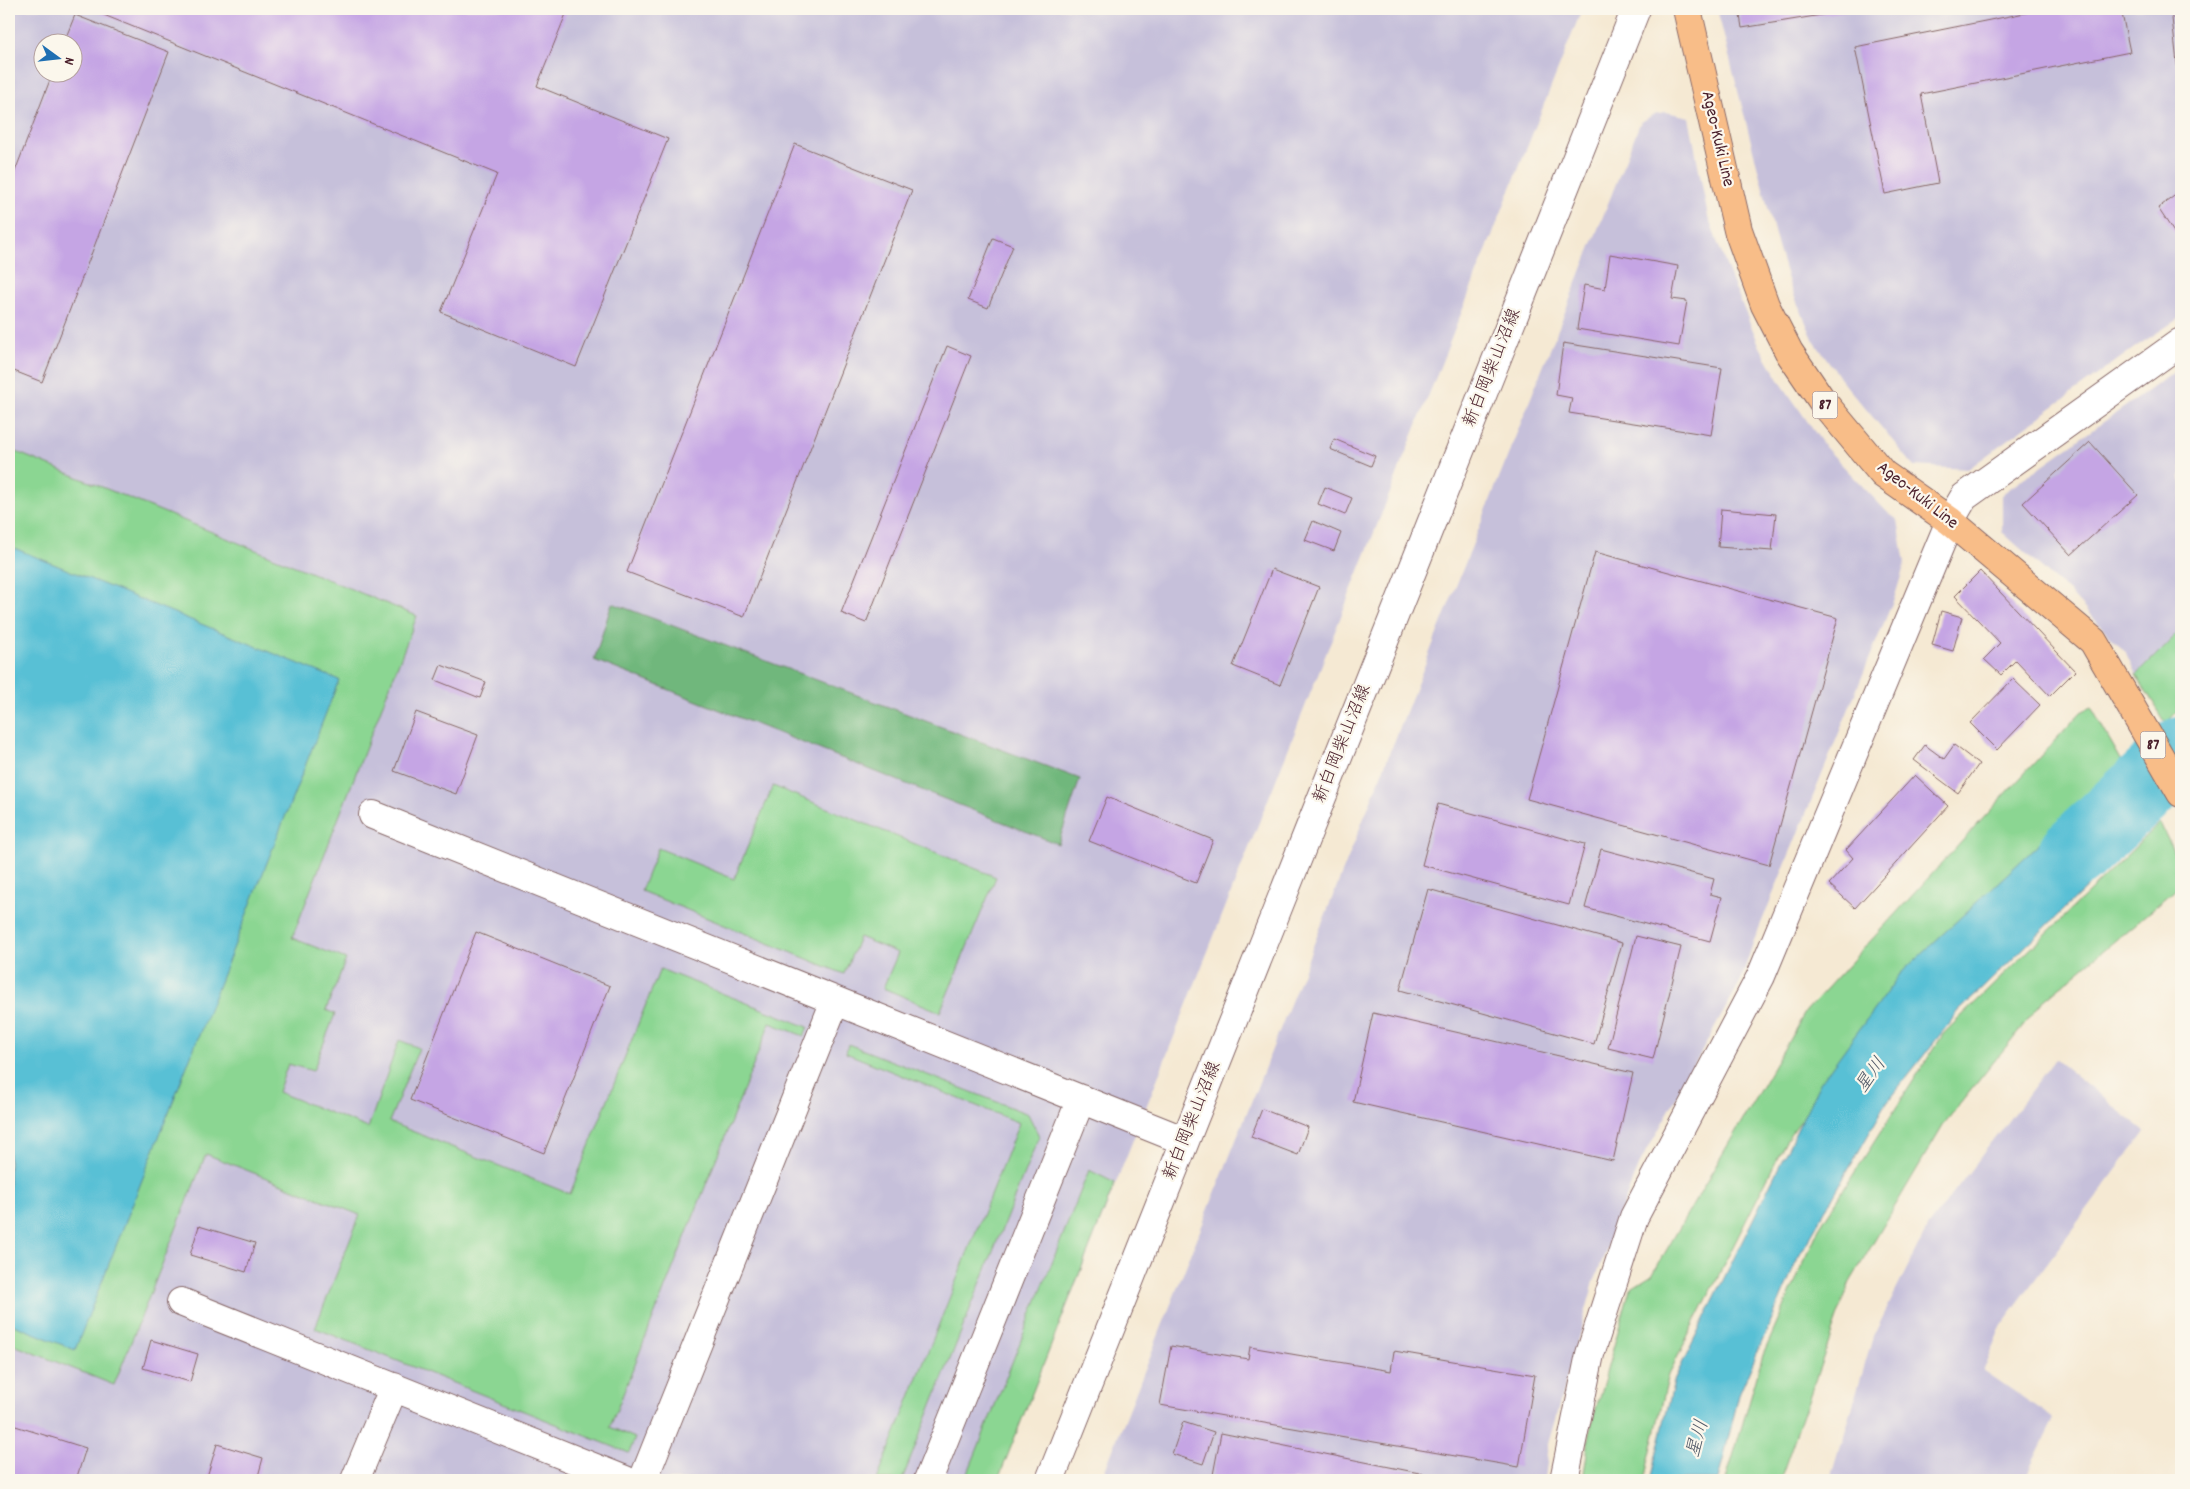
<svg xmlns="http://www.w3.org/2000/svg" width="2190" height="1489" viewBox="0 0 2190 1489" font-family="Dekko,'Klee One',sans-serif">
<rect width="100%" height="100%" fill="#fbf7ec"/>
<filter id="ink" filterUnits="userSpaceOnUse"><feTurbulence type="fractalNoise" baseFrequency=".02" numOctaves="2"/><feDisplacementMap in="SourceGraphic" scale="10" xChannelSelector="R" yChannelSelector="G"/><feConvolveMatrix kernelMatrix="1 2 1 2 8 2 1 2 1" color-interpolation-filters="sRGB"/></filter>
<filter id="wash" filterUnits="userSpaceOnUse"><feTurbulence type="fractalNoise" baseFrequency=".0096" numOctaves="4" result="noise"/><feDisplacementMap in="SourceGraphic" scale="20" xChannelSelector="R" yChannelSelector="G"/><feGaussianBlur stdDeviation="1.12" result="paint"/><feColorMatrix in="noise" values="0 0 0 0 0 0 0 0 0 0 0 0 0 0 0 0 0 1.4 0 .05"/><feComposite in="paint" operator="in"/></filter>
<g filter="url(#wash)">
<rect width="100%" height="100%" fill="#f5e9d3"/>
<path fill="#c6c0da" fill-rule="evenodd" d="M9,9h1573l-584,1471h-989zM42,42h30v30h-30z
M1717,9h464v308l-44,29 -169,123 -54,-3 -70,-83 -30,-42 -24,-55 -12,-39z
M1666,112l23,5 19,100 22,59 30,71 21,36 44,64 63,66 10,7 7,43 -10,33 -142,347 -12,37 -104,189 -43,113 -46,162 -4,36h-443l539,-1357 14,-9z
M2181,367v263l-45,45 -10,-22 -59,-63 -65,-58v-38z
M2055,1059l90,72 -143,193 -19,46 71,49 -30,61h-193l42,-143 55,-111z"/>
<path fill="#8bd692" stroke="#6a7a5e" d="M9,449l408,167 -125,322 54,21 -20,51 9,4 -22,57 -25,-7 -10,28 90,36 31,-88 20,8 -30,74 181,72 90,-225 148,58 -4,9 -34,-13 -160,404 25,11 -6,15 -314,-125 45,-113 -154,-61 -92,231 -105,-42z
M2181,630v78l-15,15 -30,-48z
M2091,707l33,58 -224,216 -114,160 -117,233 -25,106h-61l8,-54 39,-137 22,-14 154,-264 275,-299z
M773,786l223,91 -56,135 -57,-24 15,-35 -39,-16 -15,37 -203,-83 17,-43 76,31z
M2160,823l21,44v18l-139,117 -99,123 -94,159 -69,196h-54l37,-125 56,-127 125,-195z
M848,1044l180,70 11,22 -137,344h-25l142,-357 -173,-70z
M1089,1170l26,13 -117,297h-33z"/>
<path fill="#70b77c" stroke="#5d6b54" d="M612,603l468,176 -22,65 -464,-184z"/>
<path fill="#58c0d5" stroke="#517080" d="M9,546l330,134 -264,670 -66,-27z
M2181,716v23l-8,-15z
M2130,759l35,56 -69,63 -138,134 -71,90 -89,156 -59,137 -21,85h-68l25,-102 145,-295 80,-109z"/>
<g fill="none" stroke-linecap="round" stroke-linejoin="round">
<path stroke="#58c0d5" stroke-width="72" d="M2074,853l107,-100"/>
</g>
<g id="blocks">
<path fill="#c5a5e4" d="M89,9h479l-31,77 131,53 -92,228 -135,-55 56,-138z
M1739,9h113v1l-110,18z
M2045,9h76l9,43 -209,42 17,89 -53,11 -30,-147z
M2171,9h10v81h-1z
M75,15l94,37 -127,330 -33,-13v-182l44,-115h19v-30h-8z
M795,144l117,46 -168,427 -117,-45z
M2181,191v52l-23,-35z
M993,238l20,8 -25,62 -20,-8z
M1610,254l68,12 -6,33 15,2 -8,45 -102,-17 7,-44 21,4z
M1563,343l159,25 -11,67 -142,-22 3,-15 -16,-3z
M947,346l24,10 -105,267 -25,-10z
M1334,439l41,17 -4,10 -41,-17z
M2090,442l48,53 -67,60 -48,-52z
M1325,487l27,11 -7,17 -27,-11z
M1721,509l55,5 -4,37 -54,-4z
M1313,521l28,12 -7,18 -29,-11z
M1595,552l243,66 -69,247 -242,-66z
M1272,569l47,18 -39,98 -47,-19z
M1980,571l95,100 -25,25 -34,-36 -15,15 -17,-16 16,-16 -45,-47z
M1941,611l21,6 -9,34 -21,-6z
M441,665l45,17 -6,16 -45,-18z
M2013,679l27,26 -43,45 -27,-27z
M416,712l62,23 -22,59 -62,-23z
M1925,745l19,14 10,-14 25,19 -21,29 -44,-33z
M1915,775l33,31 -93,102 -26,-24 24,-26 -7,-8z
M1107,797l106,43 -17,43 -107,-42z
M1438,804l147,40 -16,61 -147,-40z
M1601,849l113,30 -4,15 12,3 -12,44 -125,-33z
M1428,889l194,54 -28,101 -194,-54z
M476,932l134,54 -66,167 -134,-53z
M1636,936l45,11 -28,112 -45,-11z
M1373,1013l260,60 -20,88 -260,-59z
M1262,1109l46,18 -10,28 -47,-18z
M199,1226l56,17 -9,29 -56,-17z
M151,1340l47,14 -8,28 -47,-14z
M1171,1346l77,13 2,-12 141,24 3,-20 141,24 -16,92 -359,-62z
M1183,1422l31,10 -11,32 -31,-10z
M9,1424l77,24 -10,32h-67z
M1221,1433l228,46v1h-237z
M217,1444l46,14 -6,22h-51z"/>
</g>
</g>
<g filter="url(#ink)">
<use href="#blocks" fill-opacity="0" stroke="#866666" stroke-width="1"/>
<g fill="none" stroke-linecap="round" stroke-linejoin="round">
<defs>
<path id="minor" d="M373,815l812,326
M181,1302l444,178
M355,1480l39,-93
M643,1480l192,-479
M928,1480l153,-381
M1050,1480l586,-1471
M1564,1480l26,-126 44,-137 127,-241 189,-455 14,-24 217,-155"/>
<path id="major" d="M1687,9l51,221 27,75 24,47 34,50 60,72 67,47 143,120 88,152"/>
</defs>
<use href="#minor" stroke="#866666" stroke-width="30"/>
<use href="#major" stroke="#866666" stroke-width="30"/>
<use href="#minor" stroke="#fff" stroke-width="28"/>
<use href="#major" stroke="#f8bd88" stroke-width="28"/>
</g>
</g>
<g text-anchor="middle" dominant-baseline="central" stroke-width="4.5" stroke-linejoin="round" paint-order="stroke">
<g fill="#fbf7ec" stroke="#7f6065" stroke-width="1">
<rect x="1812.5" y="391.5" width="25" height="27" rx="4"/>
<rect x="2140.5" y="731.5" width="25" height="27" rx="4"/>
</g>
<g font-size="16" font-weight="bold" fill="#4a1f2b">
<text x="1825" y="405">87</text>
<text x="2153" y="745">87</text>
</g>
<g font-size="18" fill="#4a1f2b" stroke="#fbf7ec">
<text transform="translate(1717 139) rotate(77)">Ageo-Kuki Line</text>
<text transform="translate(1493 368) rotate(-68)">新白岡柴山沼線</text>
<text transform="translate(1917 496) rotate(38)">Ageo-Kuki Line</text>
<text transform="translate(1343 744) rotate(-68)">新白岡柴山沼線</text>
<text transform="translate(1193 1121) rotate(-68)">新白岡柴山沼線</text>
</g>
<g font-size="19" font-style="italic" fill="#4f5766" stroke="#fbf7ec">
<text transform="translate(1872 1076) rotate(-54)">星川</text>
<text transform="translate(1699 1439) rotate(-74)">星川</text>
</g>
</g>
<rect width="2190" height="1489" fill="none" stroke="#fbf7ec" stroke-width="30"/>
<g transform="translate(58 58) rotate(105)"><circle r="24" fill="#fbf7ec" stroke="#b4a19f"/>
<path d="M0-4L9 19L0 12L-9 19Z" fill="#1f6fb2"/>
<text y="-8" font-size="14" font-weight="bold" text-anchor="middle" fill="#4a1f2b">N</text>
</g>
</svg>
